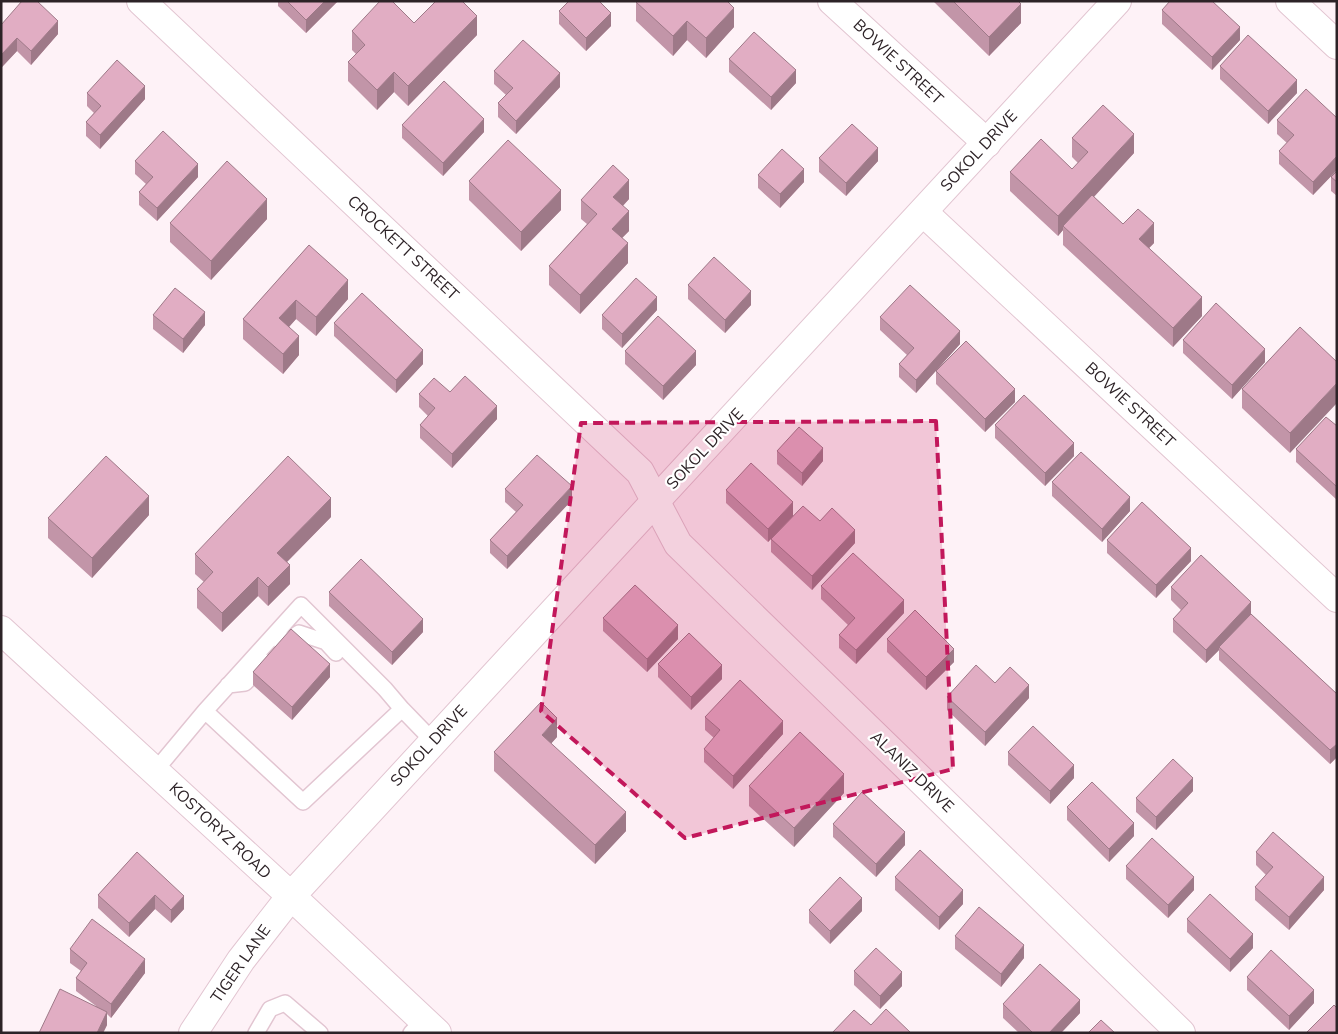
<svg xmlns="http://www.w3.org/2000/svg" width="1338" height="1034" viewBox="0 0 1338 1034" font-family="'Nunito Sans',sans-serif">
<rect width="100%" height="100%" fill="#fef2f7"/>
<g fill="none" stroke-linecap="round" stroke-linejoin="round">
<defs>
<path id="lane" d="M282,645l17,-12 27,9 10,11
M228,685l17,-2 21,-21
M205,711l96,-106 84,84 17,20
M155,771l50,-60 98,91 99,-93 31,32
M256,1033l14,-24 15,-6 35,30
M411,1033l13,-13"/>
<path id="street" d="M141,1l499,471 38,72 503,489
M832,1l155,142
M1290,1l47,44
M923,212l414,386"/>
<path id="secondary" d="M1,630l290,266 146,137
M193,1033l48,-73 50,-64 826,-895"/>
</defs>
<use href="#lane" stroke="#e2c5d1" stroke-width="18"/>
<use href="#street" stroke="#e2c5d1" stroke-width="30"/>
<use href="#secondary" stroke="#e2c5d1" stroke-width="30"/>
<use href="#lane" stroke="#fff" stroke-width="15"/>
<use href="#street" stroke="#fff" stroke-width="28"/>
<use href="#secondary" stroke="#fff" stroke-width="28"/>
</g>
<path fill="#c295a8" d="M278,1h60l-32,32 -28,-27z
M933,1h85l3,22 -32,33z
M636,2l98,25 -28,31 -19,-18 -14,16 -37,-35z
M1162,10l78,30 -28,30 -50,-46z
M559,11l52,15 -25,25 -27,-27z
M414,23l63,12 -69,71 -14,-14 -17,18 -29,-29v-19l8,-8 -4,-4v-19z
M1,25l57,9 -27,31 -14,-14 -15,16 -1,-1z
M729,59l67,24 -25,27 -42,-38z
M1220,66l77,27 -29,31 -48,-45z
M494,71l66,16 -44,47 -18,-17v-14l8,-8 -12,-11z
M87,93l58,6 -45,50 -14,-13v-14l8,-9 -7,-7z
M1337,118v52l-24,25 -34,-31v-13l8,-8 -10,-9v-14z
M402,125l82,7 -41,44 -41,-38z
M1072,138l62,15 -40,44 29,27 31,19 -5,5 53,68 -29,31 -110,-102v-15l-5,6 -48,-45v-19l62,-3 6,-6 -6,-6z
M819,158l59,3 -32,35 -27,-24z
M135,161l63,16 -41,44 -18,-16v-13l7,-8 -11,-10z
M1337,171v25l-6,-5v-14z
M758,175l46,7 -24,26 -22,-20z
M469,181l92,29 -40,41 -52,-51z
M629,199l-6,7 6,25 -7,7 6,25 -48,51 -31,-29v-19l38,-42 -6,-5v-19z
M267,219l-56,61 -41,-38v-19z
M309,245l39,54 -32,37 -20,-17 -7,8 10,28 -16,19 -40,-35v-20z
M688,285l63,20 -26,28 -37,-34z
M657,310l-35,38 -20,-19v-14z
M153,315l52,10 -22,28 -30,-24z
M880,317l80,27 -44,49 -17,-16v-13l8,-9 -27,-25z
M334,323l89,41 -27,29 -62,-57z
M1300,327l-10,126 -48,-45v-19z
M1183,340l82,22 -33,37 -49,-46z
M625,351l71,14 -33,35 -38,-36z
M936,371l79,31 -30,30 -49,-48z
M450,392l47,27 -45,49 -32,-30v-13l8,-9 -9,-9v-13z
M995,425l79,31 -29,30 -50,-48z
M1337,426v74l-41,-38v-13z
M777,451l46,10 -21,25 -25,-22z
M1052,482l78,29 -28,31 -50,-46z
M505,489l67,11 -65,69 -17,-16v-13l26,-28 -11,-10z
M726,490l67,26 27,5 35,22 -43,47 -41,-38v-13l-3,3 -42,-39z
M149,515l-57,63 -44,-40v-20z
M331,517l-44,45 3,22 -22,22 -10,-10 -36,36 -25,-24v-19l7,-7 -9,-8v-20z
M1107,540l84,21 -35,37 -49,-45z
M821,586l83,27 -48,51 -17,-16v-13l9,-10 -27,-26z
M1171,587l80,27 86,80v63l-7,7 -111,-104v-10l-13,13 -33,-31v-13l8,-9 -10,-10z
M329,592l94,40 -31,33 -63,-59z
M603,618l75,21 -31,33 -44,-41z
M887,639l67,23 -28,28 -39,-38z
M658,664l64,15 -31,31 -33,-33z
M253,672l77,5 -38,43 -39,-35z
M947,697l82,1 -44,48 -38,-36z
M705,717l78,17 -50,55 -29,-27v-13l10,-11 -9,-8z
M557,737l-6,6 75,88 -31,33 -101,-93v-19z
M1008,752l66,26 -24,26 -42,-39z
M749,786l95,7 -50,54 -45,-41z
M1193,791l-37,39 -20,-18v-14z
M1067,807l67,29 -25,26 -42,-42z
M833,824l72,21 -29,32 -43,-40z
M137,852l47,57 -13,14 -16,-14 -26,28 -31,-29v-13z
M1256,852l68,38 -35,40 -34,-30v-13l11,-12 -10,-10z
M1126,866l68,24 -26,28 -42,-39z
M895,877l68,27 -24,26 -44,-40z
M809,910l53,1 -32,33 -21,-21z
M1187,919l66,29 -23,24 -43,-40z
M955,936l69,22 -23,29 -46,-38z
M70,949l75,24 -34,45 -4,-4v11l-4,8h-64l57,-27 -20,-15v-13l5,-7 -11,-8z
M854,971l48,15 -22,23 -26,-24z
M1247,977l67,26 -25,27 -42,-40z
M1003,1004l77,9 -19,20h-42l-16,-15z"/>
<path fill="#9e7988" d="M325,1h13l-32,32v-13z
M1021,4v19l-32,33v-19z
M734,8v19l-28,31v-20z
M611,13v13l-25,25v-13z
M477,16v19l-69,71v-20z
M58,21v13l-27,31v-14z
M687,21v19l-14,16v-20z
M1240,27v13l-28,30v-13z
M17,38v13l-15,16v-13z
M796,70v13l-25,27v-13z
M394,72v20l-17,18v-20z
M560,73v14l-44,47v-13z
M1297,80v13l-29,31v-13z
M145,86v13l-45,50v-14z
M484,119v13l-41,44v-13z
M1134,134v19l-69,75 -2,-2v4l-5,6v-20z
M878,148v13l-32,35v-13z
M1337,156v14l-24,25v-13z
M198,164v13l-41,44v-13z
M804,169v13l-24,26v-14z
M629,180v19l-16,17v-19z
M561,190v20l-40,41v-19z
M267,199v20l-56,61v-19z
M629,211v20l-17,17v-19z
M1154,223v20l-15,15v-19z
M628,243v20l-48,51v-19z
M348,280v19l-32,37v-19z
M751,291v14l-26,28v-13z
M657,297v13l-35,38v-14z
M1202,297v19l-29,31v-19z
M296,300v19l-17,19v-20z
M205,312v13l-22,28v-14z
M960,331v13l-44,49v-13z
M299,336v19l-16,19v-20z
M1265,349v13l-33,37v-14z
M423,350v14l-27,29v-13z
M696,351v14l-33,35v-14z
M1337,383v20l-47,50v-20z
M1015,389v13l-30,30v-13z
M497,406v13l-45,49v-14z
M1074,443v13l-29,30v-13z
M823,448v13l-21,25v-13z
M572,486v14l-65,69v-13z
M149,496v19l-57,63v-20z
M1130,497v14l-28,31v-13z
M331,498v19l-54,55v-19z
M793,502v14l-25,26v-13z
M855,530v13l-43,47v-14z
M1191,548v13l-35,37v-13z
M290,565v19l-22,22v-19z
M258,577v19l-36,36v-19z
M904,600v13l-48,51v-14z
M1251,602v13l-32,32v3l-13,13v-13z
M423,619v13l-31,33v-13z
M678,625v14l-31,33v-13z
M954,649v13l-28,28v-13z
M330,664v13l-38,43v-13z
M722,665v14l-31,31v-13z
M1029,685v13l-44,48v-14z
M557,718v19l-15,17v-19z
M783,721v13l-50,55v-13z
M1337,744v13l-7,7v-14z
M1074,765v13l-24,26v-13z
M844,774v19l-50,54v-19z
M1193,778v13l-37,39v-13z
M626,812v19l-31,33v-19z
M1134,823v13l-25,26v-13z
M905,832v13l-29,32v-13z
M1194,877v13l-26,28v-13z
M1324,877v13l-35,40v-13z
M963,890v14l-24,26v-13z
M155,895v14l-26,28v-14z
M184,896v13l-13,14v-13z
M862,898v13l-32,33v-13z
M1253,934v14l-23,24v-13z
M1024,945v13l-23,29v-13z
M145,959v14l-34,45v-14z
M902,972v14l-22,23v-13z
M1314,990v13l-25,27v-14z
M1080,1000v13l-19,20h-12z
M107,1012v13l-4,8h-6z"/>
<path fill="#e1adc3" stroke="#9e7988" d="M22,1h15l21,20 -27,30 -14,-13 -15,16 -1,-1v-28z
M287,1h38l-19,19z
M380,1h12l22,22 22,-22h26l15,15 -69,70 -14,-14 -17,18 -29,-28 17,-17 -13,-14z
M569,1h30l12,12 -25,25 -27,-27z
M636,1h91l7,7 -28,30 -19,-17 -14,15 -37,-34z
M953,1h65l3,3 -32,33z
M1170,1h42l28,26 -28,30 -50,-47z
M754,32l42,38 -25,27 -42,-38z
M1248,35l49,45 -29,31 -48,-45z
M523,40l37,33 -44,48 -18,-18 15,-15 -19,-17z
M117,60l28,26 -45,49 -14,-13 15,-16 -14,-13z
M444,81l40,38 -41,44 -41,-38z
M1306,89l31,29v38l-24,26 -34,-31 15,-16 -17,-15z
M1103,105l31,29 -76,82 -48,-44 31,-33 31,30 16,-17 -16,-14z
M852,124l26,24 -32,35 -27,-25z
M163,131l35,33 -41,44 -18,-16 14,-15 -18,-16z
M508,140l53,50 -40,42 -52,-51z
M782,149l22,20 -24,25 -22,-19z
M227,161l40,38 -56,62 -41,-38z
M613,165l16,15 -16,17 16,14 -17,18 16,14 -48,52 -31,-29 48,-52 -16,-14z
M1337,171v11l-6,-5z
M1092,195l31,29 15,-15 16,14 -15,16 63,58 -29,31 -110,-102z
M309,245l39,35 -32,37 -20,-17 -17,18 20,18 -16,18 -40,-35z
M714,257l37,34 -26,29 -37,-35z
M636,278l21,19 -35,37 -20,-19z
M910,285l50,46 -44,49 -17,-16 15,-16 -34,-31z
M175,288l30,24 -22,27 -30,-24z
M362,293l61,57 -27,30 -62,-57z
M1216,303l49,46 -33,36 -49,-45z
M658,316l38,35 -33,35 -38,-35z
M1300,327l37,35v21l-47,50 -48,-44z
M966,341l49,48 -30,30 -49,-48z
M465,376l32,30 -45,48 -32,-29 15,-17 -16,-14 15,-16 16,14z
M1024,395l50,48 -29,30 -50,-48z
M1326,417l11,9v61l-41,-38z
M799,427l24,21 -21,25 -25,-22z
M1081,452l49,45 -28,32 -50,-47z
M537,455l35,31 -65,70 -17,-16 33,-35 -18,-16z
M106,456l43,40 -57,62 -44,-40z
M288,456l43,42 -54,55 13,12 -22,22 -10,-10 -36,36 -25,-24 16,-17 -18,-18z
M751,463l42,39 -25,27 -42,-39z
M1142,502l49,46 -35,37 -49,-45z
M803,506l17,15 12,-13 23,22 -43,46 -41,-37z
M853,553l51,47 -48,50 -17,-15 16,-17 -34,-32z
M1201,555l50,47 -45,48 -33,-31 15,-16 -17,-16z
M361,559l62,60 -31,33 -63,-60z
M635,585l43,40 -31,34 -44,-41z
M915,610l39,39 -28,28 -39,-38z
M1251,614l86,80v50l-7,6 -111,-103z
M291,629l39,35 -38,43 -39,-35z
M689,633l33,32 -31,32 -33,-33z
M976,665l19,18 15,-16 19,18 -44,47 -38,-35z
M740,680l43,41 -50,55 -29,-27 16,-19 -15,-13z
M541,702l16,16 -15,17 84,77 -31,33 -101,-93z
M1033,726l41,39 -24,26 -42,-39z
M800,732l44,42 -50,54 -45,-42z
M1173,759l20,19 -37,39 -20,-19z
M1092,782l42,41 -25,26 -42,-42z
M862,792l43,40 -29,32 -43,-40z
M1273,832l51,45 -35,40 -34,-30 18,-20 -17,-15z
M1152,838l42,39 -26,28 -42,-39z
M920,850l43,40 -24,27 -44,-40z
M137,852l47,44 -13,14 -16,-15 -26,28 -31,-28z
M840,877l22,21 -32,33 -21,-21z
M1210,894l43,40 -23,25 -43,-40z
M979,907l45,38 -23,29 -46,-38z
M92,919l53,40 -34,45 -35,-26 11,-15 -17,-14z
M876,948l26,24 -22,24 -26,-25z
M1271,950l43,40 -25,26 -42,-39z
M1040,964l40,36 -31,33h-16l-30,-29z
M60,989l47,23 -10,21h-58z
M1334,1005l3,3v25h-29l-1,-1z
M886,1009l25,24h-79l22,-23 17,15z
M1101,1020l14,13h-27z"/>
<path fill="#c2185b" fill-opacity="0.2" stroke="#c2185b" stroke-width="4" stroke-dasharray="10 6" stroke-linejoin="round" d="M936,421l17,348 -268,69 -144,-127 40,-288z"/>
<g text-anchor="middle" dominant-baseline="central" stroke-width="4.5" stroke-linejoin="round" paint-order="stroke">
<g font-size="16" fill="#2d2327" stroke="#fff">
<text transform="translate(898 62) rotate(43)">BOWIE STREET</text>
<text transform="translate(979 151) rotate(-47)">SOKOL DRIVE</text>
<text transform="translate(403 248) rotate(43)">CROCKETT STREET</text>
<text transform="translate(1130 405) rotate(43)">BOWIE STREET</text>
<text transform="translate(705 449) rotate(-47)">SOKOL DRIVE</text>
<text transform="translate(429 746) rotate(-47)">SOKOL DRIVE</text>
<text transform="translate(912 772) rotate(44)">ALANIZ DRIVE</text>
<text transform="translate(220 831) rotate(43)">KOSTORYZ ROAD</text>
<text transform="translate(241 964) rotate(-55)">TIGER LANE</text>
</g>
</g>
<rect width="1338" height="1034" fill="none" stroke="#2d2327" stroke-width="5"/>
</svg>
